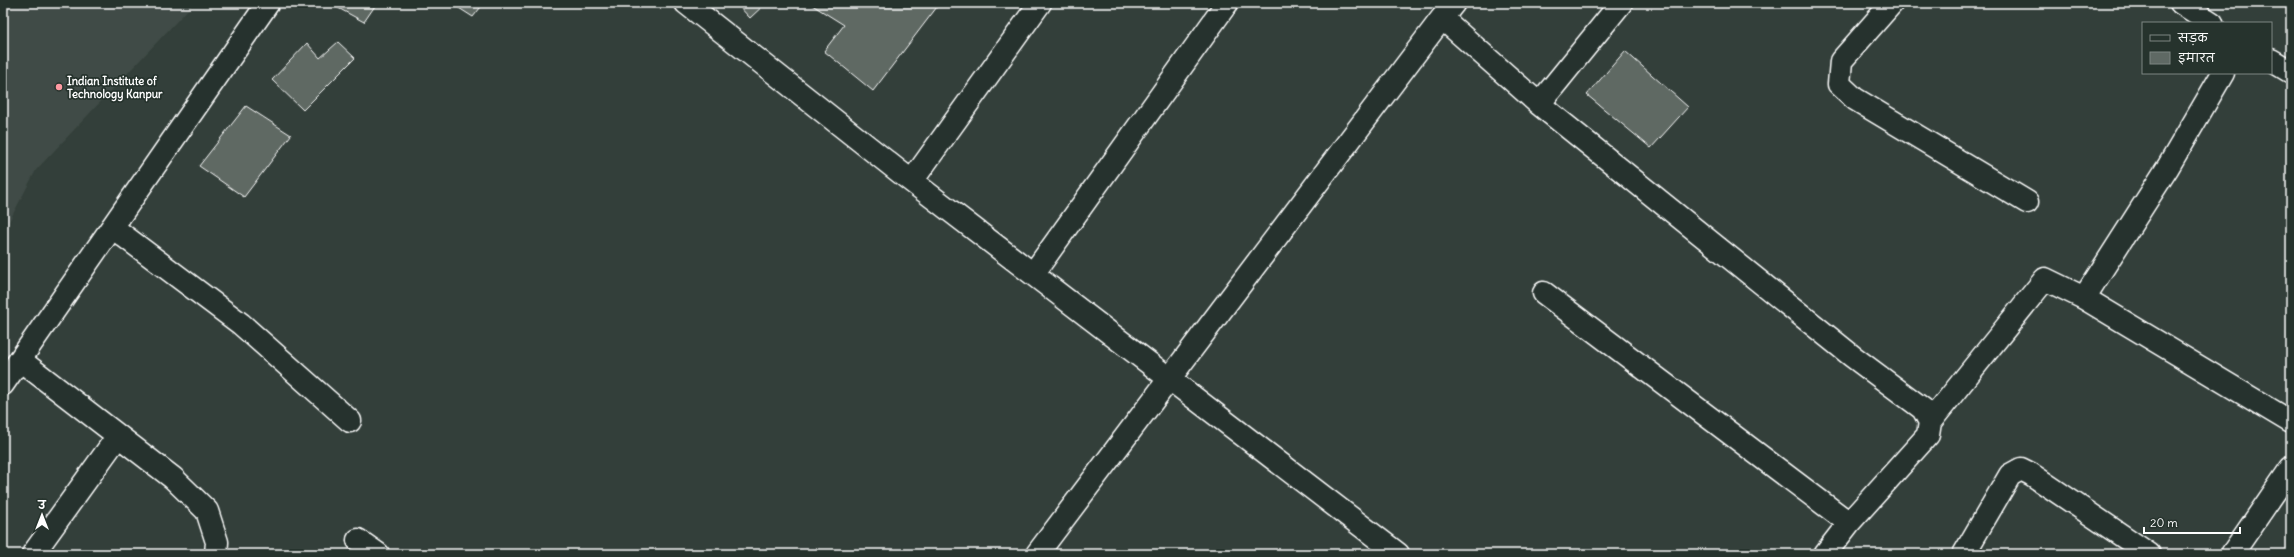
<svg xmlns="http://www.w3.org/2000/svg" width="2294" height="557" viewBox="0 0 2294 557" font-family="Delius,'Playpen Sans Deva',sans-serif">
<rect width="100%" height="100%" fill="#333f3a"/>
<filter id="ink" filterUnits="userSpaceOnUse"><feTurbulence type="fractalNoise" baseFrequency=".025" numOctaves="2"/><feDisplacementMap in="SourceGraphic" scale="8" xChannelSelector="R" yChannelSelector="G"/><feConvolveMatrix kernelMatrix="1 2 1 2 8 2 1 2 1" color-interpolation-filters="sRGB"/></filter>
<g filter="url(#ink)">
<path fill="#404c47" d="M3,3h191l-158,167 -33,63z"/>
<path fill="#5f6964" stroke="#fff" d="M329,3h48l-13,19z
M451,3h33l-11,14z
M736,3h30l-16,15z
M809,3h131l-67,88 -49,-40 20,-26z
M338,42l17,16 -52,52 -31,-30 35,-37 13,15z
M1625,51l63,56 -37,41 -64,-53z
M246,106l45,29 -47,62 -45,-31z"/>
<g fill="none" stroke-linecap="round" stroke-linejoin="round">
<defs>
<path id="minor" d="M686,3l215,170 497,381
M1454,3l-12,15 97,86 313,252 71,53 7,13 -2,13 -79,88 -24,31
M1892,3l-51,58 -2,23 16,15 172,103
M2181,3l31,20
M2271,60l20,12
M1539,104l82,-101
M912,181l128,-178
M112,227l129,97 109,97
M1033,274l194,-271
M1544,293l305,230
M2084,298l84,-131 55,-94
M20,360l153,118 34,33 10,31 -1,12
M3,384l265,-381
M1930,422l115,-143 39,19 207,124
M358,540l20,14
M33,554l85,-118
M1037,554l405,-536
M1964,554l46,-79 11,-6 10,5 118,80
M2232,554l59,-86"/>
</defs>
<use href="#minor" stroke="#fff" stroke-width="25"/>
<use href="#minor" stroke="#26332d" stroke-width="22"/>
</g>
</g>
<circle fill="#ff9aa2" stroke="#26332d" stroke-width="1.5" cx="59" cy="87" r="4"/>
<g text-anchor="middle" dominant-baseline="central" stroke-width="3.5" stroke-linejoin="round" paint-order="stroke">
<g font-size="11" font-weight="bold" fill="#fff" stroke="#26332d" text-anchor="start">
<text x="67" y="81">Indian Institute of<tspan x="67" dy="13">Technology Kanpur</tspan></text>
</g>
</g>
<rect width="2294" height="557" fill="none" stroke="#26332d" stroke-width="16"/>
<rect x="8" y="8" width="2278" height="541" fill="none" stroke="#fff" stroke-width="1.5" filter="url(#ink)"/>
<rect x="2142" y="22" width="130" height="52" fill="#26332d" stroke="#7d8581"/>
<rect x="2150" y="35" width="20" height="6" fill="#26332d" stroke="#7d8581"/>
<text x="2178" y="42" font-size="12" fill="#ffffff">सड़क</text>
<rect x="2150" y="52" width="20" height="12" fill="#5f6964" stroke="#7d8581"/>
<text x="2178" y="62" font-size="12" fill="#ffffff">इमारत</text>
<g transform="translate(42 515)" stroke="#26332d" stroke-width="3" paint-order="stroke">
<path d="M0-3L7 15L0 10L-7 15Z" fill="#ffffff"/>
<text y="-6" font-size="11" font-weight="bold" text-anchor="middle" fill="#ffffff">उ</text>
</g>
<path d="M2144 527v6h96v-6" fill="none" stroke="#ffffff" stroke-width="2"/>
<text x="2150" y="527" font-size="12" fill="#ffffff" stroke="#26332d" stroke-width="3" paint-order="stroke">20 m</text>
</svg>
